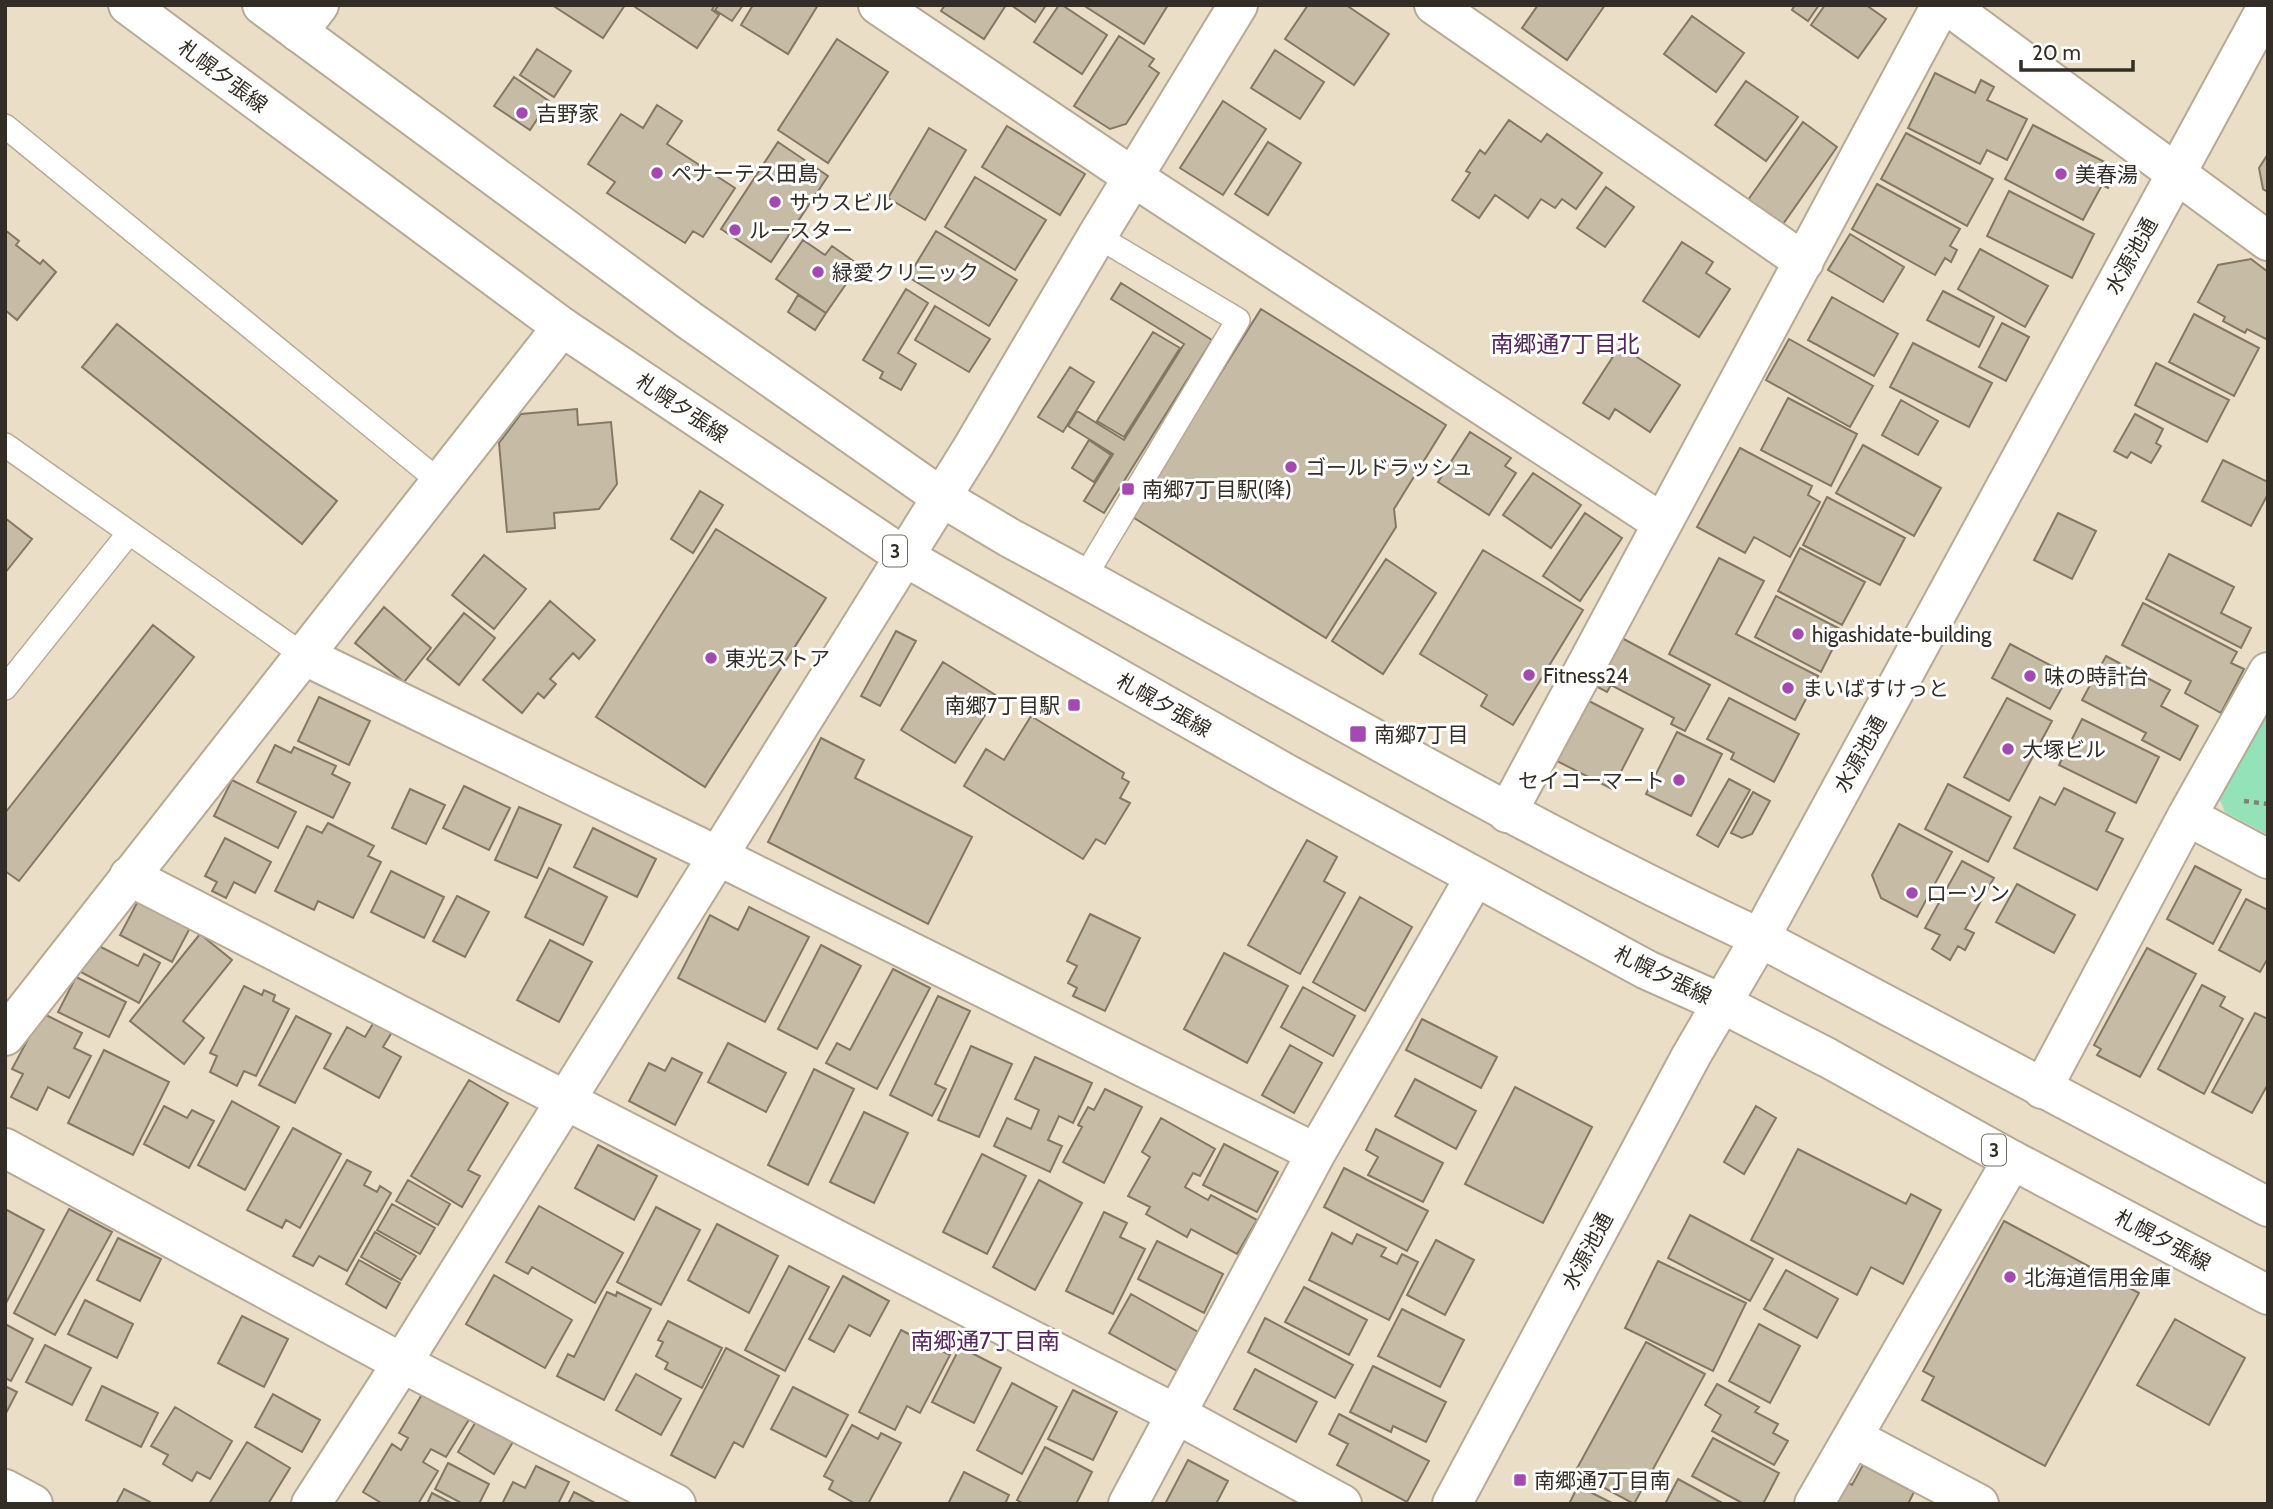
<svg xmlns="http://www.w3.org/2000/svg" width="2273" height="1509" viewBox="0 0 2273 1509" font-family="Cabin,'Noto Sans JP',sans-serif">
<rect width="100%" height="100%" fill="#eadec7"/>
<path fill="#94e3b8" d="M2268,685v150l-43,-23 -11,-26z"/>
<path fill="#c6bba5" stroke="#827863" stroke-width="2" d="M552,5h73l-22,33z
M636,5h79l-3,5 7,5 -22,33 -62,-41z
M719,5h24l-11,16 -17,-11z
M753,5h65l-30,49 -47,-29z
M945,5h61l-22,34 -43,-28z
M1011,5h35l-11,17z
M1059,5h3l45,30 -25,39 -48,-32z
M1083,5h85l-24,39z
M1308,5h38l43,29 -35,51 -69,-46z
M1538,5h67l-38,55 -45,-32z
M1795,5h24l-11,16 -16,-11z
M1825,5h41l20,14 -28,39 -47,-33z
M1692,16l52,37 -28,39 -52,-38z
M1119,36l35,23 -5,7 10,7 -33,51 -16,5 -36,-23z
M837,39l51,33 -60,91 -50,-33z
M537,49l34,22 -17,26 -34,-22z
M1275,50l49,32 -24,37 -49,-31z
M1935,73l40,20 6,-13 13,7 -7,13 40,19 -20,41 -20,-10 -7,14 -72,-36z
M514,77l35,24 -19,29 -36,-24z
M1746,81l52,36 -32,44 -51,-36z
M1223,101l43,28 -43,66 -43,-27z
M657,105l25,16 -15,23 68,44 -32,49 -10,-6 -8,12 -78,-50 8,-11 -27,-18 33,-50 22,14z
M1509,120l32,22 6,-8 55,39 -26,36 -14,-10 -7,9 -14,-9 -13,19 -33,-23 -16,23 -27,-18 18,-27 -4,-2 14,-21 5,4z
M1803,122l34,25 -54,77 -35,-24z
M2033,125l85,44 -10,19 -6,-3 -19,35 -78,-41z
M1007,126l78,48 -25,41 -78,-48z
M929,128l37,22 -41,70 -37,-22z
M1906,133l87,46 -26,47 -86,-47z
M778,142l50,34 -57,86 -50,-33z
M1268,142l33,21 -33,52 -33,-21z
M2268,154v38l-5,-3 -4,-21z
M975,177l71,43 -31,50 -70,-43z
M1877,184l83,45 -10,17 7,4 -6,12 -6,-4 -10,17 -83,-46z
M1606,187l28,20 -29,40 -28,-19z
M2009,191l85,43 -22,44 -85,-42z
M5,230l14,11 -3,4 24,19 3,-4 13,12 -39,48 -12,-10z
M936,231l81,49 -28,46 -81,-49z
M1850,234l54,33 -21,35 -55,-32z
M803,240l22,15 7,-9 27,19 -33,48 -50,-34z
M1682,242l31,20 -7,11 24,16 -31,48 -56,-36z
M1980,249l68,37 -23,41 -67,-38z
M2251,259l17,13v68l-21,-11 -2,4 -22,-12 2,-4 -27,-15 20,-37z
M1121,283l91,57 -108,173 -20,-12 29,-47 -45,-28 9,-15 47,29 60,-96 -73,-45z
M906,289l22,14 -30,50 18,11 -15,26 -21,-12 3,-6 -20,-12z
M1943,291l51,26 -15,30 -52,-27z
M798,295l28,18 -11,17 -27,-18z
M1832,297l66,37 -24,42 -66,-36z
M935,306l55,33 -21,33 -54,-32z
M1261,309l185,116 -52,84 2,18 -70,111 -195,-122z
M2194,314l65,34 -25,48 -65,-34z
M2002,323l27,14 -23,44 -27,-14z
M117,324l220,177 -35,43 -220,-177z
M1153,332l27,16 -56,89 -27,-16z
M1789,339l84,47 -23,41 -84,-47z
M1913,343l79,40 -23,44 -79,-40z
M1620,346l60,39 -30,47 -35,-23 -6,10 -26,-16z
M2156,363l73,37 -22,42 -72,-37z
M1070,367l24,15 -31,50 -25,-15z
M1788,398l69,36 -26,52 -70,-36z
M1901,400l37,21 -20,34 -36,-20z
M577,409l1,16 33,-3 6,62 -18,25 -45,4 1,15 -48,4 -8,-89 22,-29z
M2135,414l28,15 -7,14 5,3 -10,17 -20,-11 -4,6 -13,-7z
M1470,432l41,26 -6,8 11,7 -27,42 -51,-33z
M1089,440l22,15 -17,27 -22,-14z
M1863,445l78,43 -27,48 -78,-43z
M1740,448l72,38 -4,9 12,7 -30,55 -36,-20 -9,16 -48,-26z
M2223,460l45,22v12l-17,32 -49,-25z
M1533,473l48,32 -30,43 -48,-33z
M700,491l23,14 -30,48 -22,-14z
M1827,497l78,41 -25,47 -77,-40z
M1585,513l37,25 -42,63 -37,-25z
M2058,513l38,18 -24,48 -38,-19z
M5,518l27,21 -27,34z
M716,529l110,69 -121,189 -109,-70z
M1800,548l65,34 -23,43 -64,-34z
M1483,550l100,60 -70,115 -32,-19 6,-11 -67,-41z
M2169,554l65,33 -13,26 30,15 -10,20 -95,-49z
M484,555l42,34 -32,40 -42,-34z
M1719,558l45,23 -28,53 82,42 -23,44 -126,-66z
M1386,559l50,34 -53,81 -51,-33z
M1776,596l66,34 -21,42 -66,-35z
M550,601l45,39 -16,19 -6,-6 -23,26 6,5 -12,14 -6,-5 -16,20 -39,-33z
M2143,603l94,49 -6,11 13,6 -23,44 -36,-20 6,-12 -69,-36z
M384,607l47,41 -27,34 -49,-39z
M464,613l31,25 -36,47 -32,-26z
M153,625l41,32 -175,224 -14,-10v-58z
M896,631l20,10 -36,65 -19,-10z
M1618,636l92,49 -25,46 -14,-7 3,-6 -63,-33 -4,7 -15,-8z
M2010,644l59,31 -19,34 -58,-31z
M2106,656l64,34 -9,16 37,20 -18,34 -38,-20 4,-7 -64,-33z
M943,662l54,34 -42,67 -54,-33z
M319,697l51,24 -21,44 -51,-24z
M1729,698l70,36 -25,48 -43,-23 3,-6 -27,-14z
M2007,698l45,23 -43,80 -45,-24z
M1587,700l56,29 -31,60 -57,-29z
M1031,716l93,57 -2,5 7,4 -9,16 10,5 -25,41 -9,-5 -13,20 -119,-73 22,-37 18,11z
M2082,719l77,38 -23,46 -77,-38z
M1677,732l45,22 -31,62 -45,-22z
M821,738l43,22 -9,18 117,59 -44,87 -160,-82z
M275,745l16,8 3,-6 42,19 -4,8 18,9 -17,35 -76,-36z
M1729,779l21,11 -32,57 -21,-12z
M232,780l64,32 -18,36 -64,-32z
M1948,784l63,33 -23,45 -63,-33z
M464,786l46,22 -21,42 -46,-22z
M2064,788l51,25 -9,18 17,8 -26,51 -83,-42 26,-51 15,8z
M410,789l35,16 -19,39 -34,-16z
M1753,792l17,9 -18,33 -10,4 -11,-5z
M519,807l42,18 -24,53 -42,-18z
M328,823l46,23 -6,10 13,6 -28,56 -35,-17 -4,9 -39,-19 32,-65 15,7z
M1899,824l53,28 -35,65 -36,-19 -9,-23z
M593,828l63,31 -19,38 -63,-30z
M225,838l46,24 -16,31 -21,-11 -8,16 -14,-7 5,-9 -12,-6z
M1307,840l30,17 -13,24 21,12 -45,81 -52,-29z
M1962,861l32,17 -29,51 9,4 -9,17 -7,-4 -8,14 -18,-11 8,-14 -15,-7z
M2195,866l46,24 -28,54 -46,-25z
M549,868l58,29 -24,48 -58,-28z
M391,871l53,26 -20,41 -53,-26z
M2017,884l58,31 -21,38 -58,-31z
M457,896l32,16 -24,45 -32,-16z
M1360,897l52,30 -47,84 -52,-29z
M2246,899l22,11v48l-8,14 -41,-22z
M138,901l52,27 -18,34 -52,-27z
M749,907l60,30 -44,85 -87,-44 32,-63 28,15z
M1090,914l50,24 -35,73 -32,-15 4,-8 -9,-5 9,-17 -10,-5z
M200,934l32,26 -49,61 21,17 -20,26 -54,-43z
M550,940l42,22 -33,60 -42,-22z
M93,943l45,23 6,-12 16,9 -21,40 -60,-32z
M821,945l40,21 -44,83 -39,-20z
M2147,948l49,26 -56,103 -43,-22 4,-6 -7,-4z
M1224,953l64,33 -41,77 -63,-34z
M893,969l37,19 -53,101 -51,-26 11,-20 13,7z
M76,977l50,25 -17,35 -51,-25z
M2202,985l23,12 -5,9 23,13 -39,75 -46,-25z
M244,986l18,9 2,-5 11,5 -2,6 16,8 -33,67 -12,-5 -7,15 -27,-14 7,-16 -7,-3z
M1303,987l52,29 -22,40 -52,-29z
M938,996l32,15 -35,73 11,5 -14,27 -42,-21z
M42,1013l40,20 -8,15 17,8 -22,42 -21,-11 -11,23 -26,-13 12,-23 -11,-5z
M2255,1013l13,6v65l-16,29 -40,-21z
M296,1016l35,18 -36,69 -36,-18z
M377,1017l18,10 -12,20 18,10 -22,41 -55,-30 23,-41 18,10z
M1422,1019l75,38 -16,31 -75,-38z
M728,1043l58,30 -20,39 -58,-30z
M1290,1045l32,18 -28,50 -32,-18z
M971,1046l41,18 -33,73 -41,-17z
M104,1050l65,32 -36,73 -65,-32z
M1035,1057l57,26 -19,40 -14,-7 -11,24 14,6 -12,26 -56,-26 13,-28 24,11 8,-19 -24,-11z
M672,1058l30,15 -27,52 -46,-24 20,-38 16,8z
M814,1069l40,20 -46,96 -40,-20z
M1415,1079l61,32 -20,38 -61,-33z
M469,1080l39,23 -40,67 12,6 -18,31 -51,-31z
M1515,1087l77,40 -49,96 -78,-39z
M1105,1089l37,18 -38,76 -41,-21 19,-35 -4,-2 10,-18 6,3z
M232,1101l47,26 -34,63 -47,-25z
M164,1106l23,12 5,-8 22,11 -25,47 -45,-24z
M1756,1106l20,12 -32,56 -20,-12z
M864,1112l44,21 -34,70 -44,-21z
M1161,1118l54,31 -15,27 -7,-3 -8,14 23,13 3,-5 46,25 -20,34 -46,-25 -4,8 -41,-23 4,-7 -22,-11 22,-39 -8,-5z
M293,1128l48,26 -41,74 -14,-8 -4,8 -35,-18z
M1376,1129l67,34 -20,39 -55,-27 10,-18 -12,-7z
M1224,1144l54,28 -21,40 -54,-27z
M598,1145l59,31 -23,44 -59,-32z
M1798,1149l108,55 5,-10 30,16 -38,74 -32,-17 -14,28 -106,-55z
M982,1154l44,22 -39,78 -44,-22z
M347,1160l24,12 -7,13 13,7 3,-6 11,7 -44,78 -28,-15 -6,10 -20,-10z
M1344,1168l84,43 -21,40 -83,-44z
M408,1180l42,24 -12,21 -42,-24z
M1039,1180l43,23 -47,87 -42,-23z
M392,1204l43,24 -15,26 -43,-24z
M539,1206l84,47 -28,50 -63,-36 -4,7 -22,-12z
M656,1207l44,23 -39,75 -44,-23z
M5,1209l39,21 -39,75z
M69,1209l43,23 -57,103 -41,-22z
M1104,1212l23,11 -7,14 25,12 -32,65 -47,-23z
M1690,1215l83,44 -23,42 -82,-43z
M2004,1221l135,72 -94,173 -123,-66 12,-23 -11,-6z
M717,1224l61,32 -29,57 -61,-33z
M375,1232l41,24 -15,24 -40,-23z
M1332,1233l20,11 5,-10 29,14 -5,8 16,8 5,-10 16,8 -29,58 -80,-40z
M118,1238l43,21 -21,42 -43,-21z
M1436,1240l38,20 -29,55 -38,-20z
M1157,1241l66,33 -19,39 -66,-34z
M359,1260l41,23 -14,25 -40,-24z
M1658,1261l88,42 -33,68 -88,-43z
M789,1266l40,21 -44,84 -40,-21z
M1786,1270l52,29 -21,39 -53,-29z
M494,1275l78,45 -27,48 -79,-44z
M843,1276l46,25 -19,35 -21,-11 -15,27 -25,-13z
M1304,1287l63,33 -18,35 -64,-33z
M607,1292l9,4 1,-4 34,17 -47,91 -47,-24 11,-22 6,3z
M1131,1294l67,38 -21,39 -68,-38z
M85,1300l48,24 -16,34 -49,-24z
M1402,1309l62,31 -24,47 -62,-31z
M242,1316l46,23 -24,48 -46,-24z
M1265,1318l88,47 -18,33 -87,-46z
M2175,1319l70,39 -36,67 -72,-40z
M668,1321l54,27 -20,40 -37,-19 3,-6 -12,-7 7,-14 -5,-2z
M5,1324l28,15 -22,42 -6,-3z
M1759,1324l41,22 -30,57 -41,-22z
M901,1330l49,25 -30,58 -13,-7 -12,24 -36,-18z
M1646,1342l59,32 -71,130 -59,-32z
M45,1345l46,23 -19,37 -46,-23z
M960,1347l41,21 -27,55 -42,-21z
M726,1348l53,28 -36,71 -9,-5 -19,36 -44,-23z
M1373,1366l73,36 -20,40 -33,-16 -2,6 -41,-20z
M1255,1369l62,33 -21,40 -62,-33z
M636,1374l45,25 -20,36 -45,-25z
M1012,1383l45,24 -35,67 -45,-24z
M1717,1384l42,23 -4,5 23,12 -5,9 15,8 -14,24 -62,-34 9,-16 -16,-10z
M5,1386l12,6 -12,23z
M102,1386l56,27 -17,34 -55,-27z
M427,1386l46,27 -27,44 -15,-8 -8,13 15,9 -20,33h-35l-20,-12 29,-48 9,6 7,-12 -9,-5z
M793,1387l55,28 -22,42 -55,-28z
M1073,1390l44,22 -24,48 -45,-21z
M273,1394l47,26 -18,32 -47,-25z
M175,1407l57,34 -22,38 -13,-7 -5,9 -29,-17 5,-9 -17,-9z
M1339,1414l90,47 -22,41 -70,-37 11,-21 -19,-10z
M478,1418l36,22 -20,34 -36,-22z
M852,1425l26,14 3,-6 20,10 -33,61h-12l-27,-15 4,-8 -9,-5z
M1713,1438l66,35 -16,31h-19l-52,-28z
M247,1442l43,26 -22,36h-59z
M1045,1447l47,25 -16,32h-52l-7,-4z
M1188,1460l40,21 -12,23h-51z
M448,1463l41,21 -10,20h-16l-28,-15z
M1863,1465l51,27 -6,12h-80l13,-25 11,6z
M536,1466l33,16 -11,22h-56l11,-22 12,6z
M964,1472l45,23 -4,9h-57z
M1678,1479l46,25h-59z
M1578,1486l36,18h-45z
M124,1489l26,13 -1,2h-33z
M574,1492l23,12h-29z
M432,1493l21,11h-26z"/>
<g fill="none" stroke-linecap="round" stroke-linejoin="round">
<defs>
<path id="lane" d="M5,126l435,356
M5,445l298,210
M1084,578l154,-258 -141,-84
M5,688l124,-155"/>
<path id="street" d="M878,5l255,172 529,346
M1434,5l370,257
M1947,5l321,236
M298,32l21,-27
M303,655l415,201 598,297
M1507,813l434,-808
M2187,816l81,43
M129,876l1047,538 166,90
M5,1036l557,-709
M2042,1089l145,-273 81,-144
M5,1148l397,215 274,141
M1854,1438l125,66
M5,1489l28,15
M311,1504l91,-141 572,-918 123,-209 141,-231
M1128,1504l188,-351 159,-276
M1814,1504l198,-344"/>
<path id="secondary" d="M1452,1504l239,-448 69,-118 508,-933"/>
<path id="primary" d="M128,5l434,322 343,230 380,216 362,197 74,33 107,55 184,102 256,135
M262,5l427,315 252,177 69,41c250,133 493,281 750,400l508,269"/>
</defs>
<use href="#lane" stroke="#b6aa94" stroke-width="26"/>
<use href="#street" stroke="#b6aa94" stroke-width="42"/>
<use href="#secondary" stroke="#b6aa94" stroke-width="42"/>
<use href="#primary" stroke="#b6aa94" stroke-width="42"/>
<path stroke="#887f70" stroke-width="4.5" stroke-dasharray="5 5" stroke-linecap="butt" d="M2244,801l24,3"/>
<use href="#lane" stroke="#fff" stroke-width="23"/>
<use href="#street" stroke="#fff" stroke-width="38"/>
<use href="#secondary" stroke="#fff" stroke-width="38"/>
<use href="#primary" stroke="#fff" stroke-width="38"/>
</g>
<g fill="#a448b2" stroke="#fff" stroke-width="2.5">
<circle cx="522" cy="113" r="7"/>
<circle cx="657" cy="173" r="7"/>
<circle cx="2061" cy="174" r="7"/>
<circle cx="775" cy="202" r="7"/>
<circle cx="735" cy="230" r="7"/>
<circle cx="818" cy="272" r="7"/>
<circle cx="1291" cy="467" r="7"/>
<rect x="1121" y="482" width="14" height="14" rx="3.5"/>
<circle cx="1798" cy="634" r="7"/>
<circle cx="711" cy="658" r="7"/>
<circle cx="1529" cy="675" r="7"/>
<circle cx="2030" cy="676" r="7"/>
<circle cx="1788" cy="688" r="7"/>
<rect x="1067" y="698" width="14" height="14" rx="3.5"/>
<rect x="1349" y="725" width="18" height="18" rx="3.5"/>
<circle cx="2008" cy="749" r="7"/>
<circle cx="1679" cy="780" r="7"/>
<circle cx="1912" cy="893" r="7"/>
<circle cx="2010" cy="1277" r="7"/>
<rect x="1513" y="1473" width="14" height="14" rx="3.5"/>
</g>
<g text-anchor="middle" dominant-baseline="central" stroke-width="6" stroke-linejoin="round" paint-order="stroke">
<g fill="#fff" stroke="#706d66" stroke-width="2">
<rect x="883" y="535.5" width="24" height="31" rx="5"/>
<rect x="1982" y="1134.5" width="24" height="31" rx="5"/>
</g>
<g font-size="19" font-weight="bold" fill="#332e25">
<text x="895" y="551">3</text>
<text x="1994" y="1150">3</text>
</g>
<g font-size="21" fill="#332e25" stroke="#fff">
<text transform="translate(223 76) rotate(37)">札幌夕張線</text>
<text transform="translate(2131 256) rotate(-61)">水源池通</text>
<text transform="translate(682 408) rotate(34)">札幌夕張線</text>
<text transform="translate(1164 705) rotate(30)">札幌夕張線</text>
<text transform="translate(1860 754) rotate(-61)">水源池通</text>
<text transform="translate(1663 975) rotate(26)">札幌夕張線</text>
<text transform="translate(2163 1240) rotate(28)">札幌夕張線</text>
<text transform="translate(1587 1251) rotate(-62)">水源池通</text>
</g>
<g font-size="21" fill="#332e25" stroke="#fff" text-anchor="start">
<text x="536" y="113">吉野家</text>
<text x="671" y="173">ペナーテス田島</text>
<text x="2075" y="174">美春湯</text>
<text x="789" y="202">サウスビル</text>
<text x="749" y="230">ルースター</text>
<text x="832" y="272">緑愛クリニック</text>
<text x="1305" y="467">ゴールドラッシュ</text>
<text x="1142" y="489">南郷7丁目駅(降)</text>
<text x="1812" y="634">higashidate-building</text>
<text x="725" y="658">東光ストア</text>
<text x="1543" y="675">Fitness24</text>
<text x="2044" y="676">味の時計台</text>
<text x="1802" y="688">まいばすけっと</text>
<text x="1060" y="705" text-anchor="end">南郷7丁目駅</text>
<text x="1374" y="734">南郷7丁目</text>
<text x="2022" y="749">大塚ビル</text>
<text x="1665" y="780" text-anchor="end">セイコーマート</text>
<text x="1926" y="893">ローソン</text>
<text x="2024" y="1277">北海道信用金庫</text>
<text x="1534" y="1480">南郷通7丁目南</text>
</g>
<g font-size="23" fill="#54275a" stroke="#fff">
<text x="1565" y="344">南郷通7丁目北</text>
<text x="985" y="1341">南郷通7丁目南</text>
</g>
</g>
<rect width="2273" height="1509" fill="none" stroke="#332e25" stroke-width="14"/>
<path d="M2021 60v10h112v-10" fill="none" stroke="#332e25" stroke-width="3.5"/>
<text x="2032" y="60" font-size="21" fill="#332e25" stroke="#ffffff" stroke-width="5" paint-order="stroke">20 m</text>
</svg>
